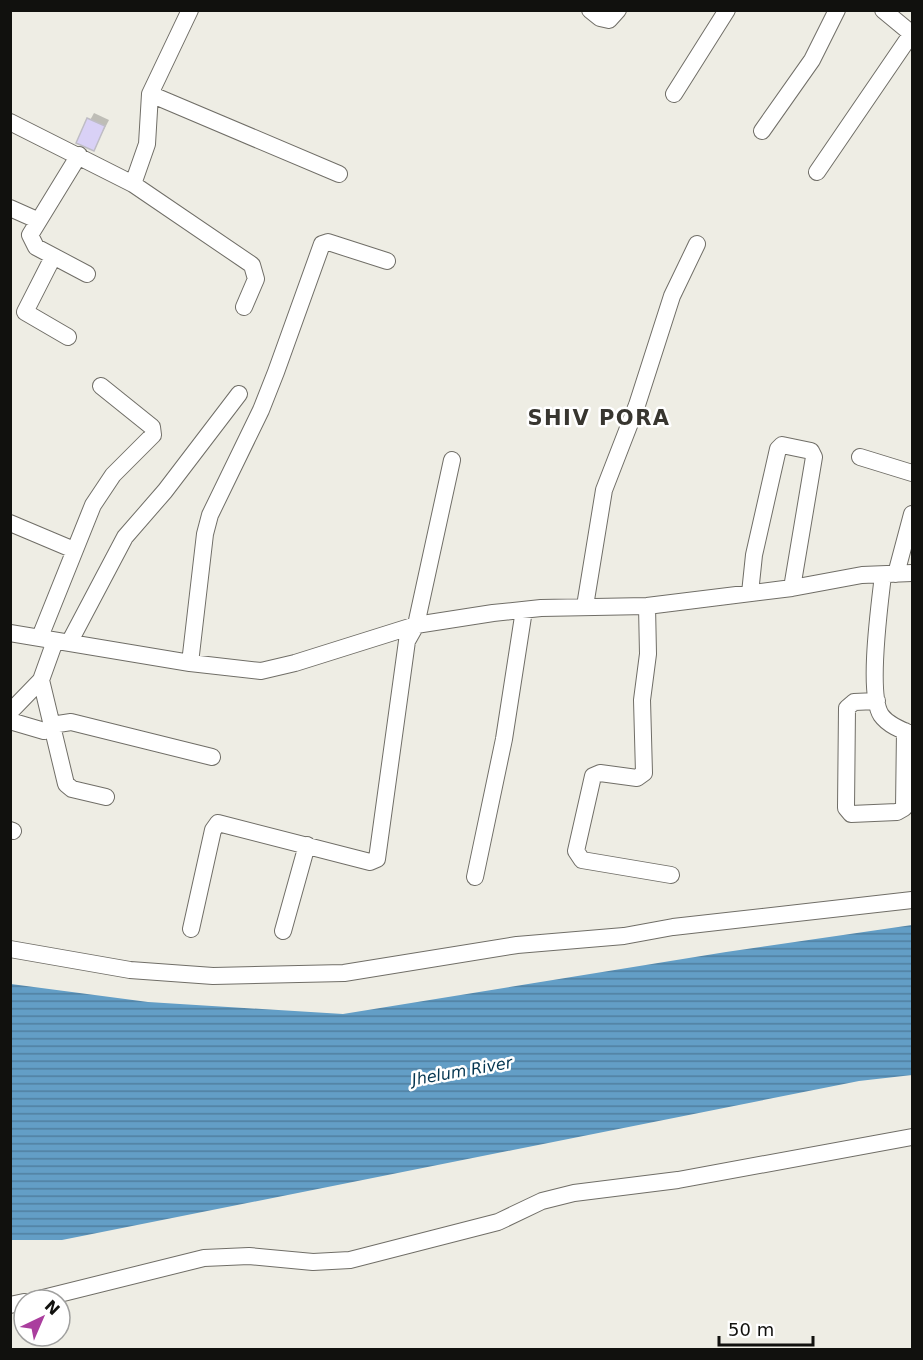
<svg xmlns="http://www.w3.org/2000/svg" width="923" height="1360" viewBox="0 0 923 1360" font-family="'DejaVu Sans',sans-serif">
<defs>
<pattern id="water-rules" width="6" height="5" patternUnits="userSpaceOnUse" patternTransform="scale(1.5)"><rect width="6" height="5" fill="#639ec6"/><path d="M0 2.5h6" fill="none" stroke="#507f9f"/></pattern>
</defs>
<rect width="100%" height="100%" fill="#eeede4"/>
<path fill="url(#water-rules)" d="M912,925v150l-53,6 -797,159h-51v-256l137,18 195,12 383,-62z"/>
<path fill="#0003" d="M94,113l15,7 -15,29 -16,-7z"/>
<path fill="#d9d1f6" stroke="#bfbdc5" stroke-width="1.5" d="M87,118l18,8 -11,25 -18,-8z"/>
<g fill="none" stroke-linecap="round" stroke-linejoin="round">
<defs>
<path id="minor" d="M590,10l10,8 9,2 9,-10
M883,10l29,24
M150,94l189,80
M674,94l53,-84
M10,122l123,62 119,81 4,14 -12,28
M762,131l50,-71 25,-50
M79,155l-49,80 6,12 51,27
M817,172l95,-139
M133,184l14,-40 3,-50 40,-84
M10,208l27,12
M53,257l-28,55 43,25
M860,457l52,16
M10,523l64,27
M896,574l16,-60
M883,575c-3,27 -16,118 -2,140 7,10 20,15 31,19
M750,593l4,-38 24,-106 4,-4 29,6 3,6 -22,131
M585,606l19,-116 33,-85 35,-109 25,-52
M647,606l1,48 -6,46 2,73 -7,5 -37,-5 -7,3 -17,75 6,9 89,15
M10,633l180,30 71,8 34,-8 121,-38 77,-12 48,-5 106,-2 145,-18 70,-13 50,-2
M40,637l53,-132 20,-30 40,-40 -1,-8 -51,-41
M69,643l56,-106 40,-46 74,-97
M190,663l15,-129 5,-19 51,-105 15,-38 46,-128 6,-2 59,19
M41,680l25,104 6,5 34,8
M877,701l-23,1 -7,6 -1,100 5,6 46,-2 7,-4 1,-77
M10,712l31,-32 14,-39
M10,721l34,10 14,-7 13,-2 141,35
M10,830l3,1
M475,877l29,-138 20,-129
M191,929l22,-99 5,-7 152,39 7,-3 30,-218 9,-16 36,-165
M283,931l24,-86
M10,949l120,21 83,6 131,-3 173,-28 107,-9 49,-9 239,-27
M35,1300l169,-42 45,-2 64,6 37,-2 148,-38 44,-21 32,-8 104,-13 234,-43
M10,1305l14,-3"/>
</defs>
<use href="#minor" stroke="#706e67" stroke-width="18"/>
<path stroke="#abaaa3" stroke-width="2" stroke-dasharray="4.5 4.5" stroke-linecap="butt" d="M911,10l1,2"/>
<use href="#minor" stroke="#fff" stroke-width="16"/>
</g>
<g text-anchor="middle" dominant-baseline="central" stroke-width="5" stroke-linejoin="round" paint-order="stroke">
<g font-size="16" font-style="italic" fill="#043651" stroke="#fff">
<text transform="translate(462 1071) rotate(-10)">Jhelum River</text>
</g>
<g font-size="21" font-weight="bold" letter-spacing="1.5" fill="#383630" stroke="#fff">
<text x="599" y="418">SHIV PORA</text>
</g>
</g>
<rect width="923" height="1360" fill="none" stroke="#11110e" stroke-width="24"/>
<g transform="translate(42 1318) rotate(44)"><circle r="28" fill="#ffffff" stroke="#a0a09f" stroke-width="1.5"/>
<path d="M0-4.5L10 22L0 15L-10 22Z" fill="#aa3e9e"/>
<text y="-9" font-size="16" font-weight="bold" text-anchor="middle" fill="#11110e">N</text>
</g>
<path d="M719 1336v9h94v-9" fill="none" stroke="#11110e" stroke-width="3"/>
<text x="728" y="1336" font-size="18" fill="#11110e" stroke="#ffffff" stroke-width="4.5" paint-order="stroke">50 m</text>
</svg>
